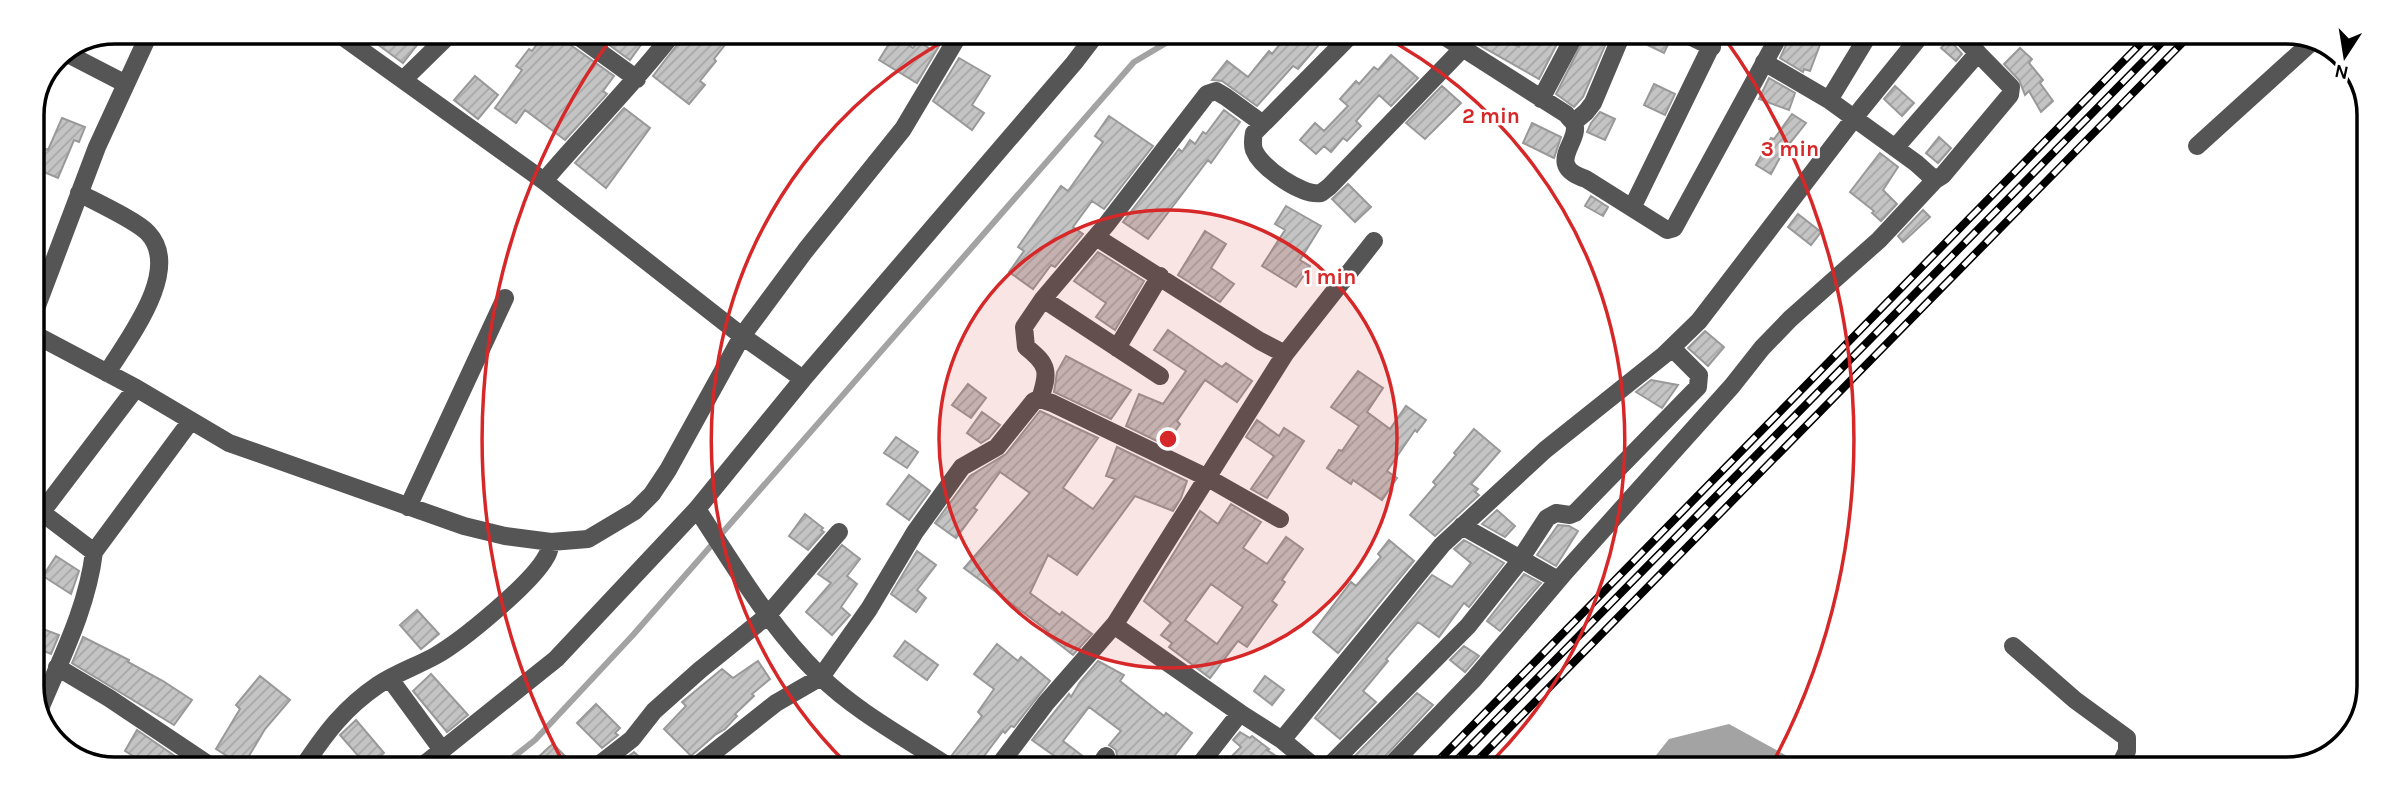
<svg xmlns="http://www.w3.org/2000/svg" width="2401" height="801" viewBox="0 0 2401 801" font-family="Karla,sans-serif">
<defs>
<pattern id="building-hatch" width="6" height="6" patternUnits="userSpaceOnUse" patternTransform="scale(1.75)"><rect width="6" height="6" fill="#c4c4c4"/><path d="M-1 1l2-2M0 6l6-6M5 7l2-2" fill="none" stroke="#a7a7a7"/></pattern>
</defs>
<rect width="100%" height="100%" fill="#fff"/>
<path fill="#a3a3a3" d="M1729,724l82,45h-166l24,-30z"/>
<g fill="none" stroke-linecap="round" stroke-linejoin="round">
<path stroke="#a3a3a3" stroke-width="6" d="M501,767l34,-27 98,-105 501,-573 49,-29"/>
</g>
<path fill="url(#building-hatch)" stroke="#999" stroke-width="2" fill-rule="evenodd" d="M361,32h50l10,8 -18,23z
M546,32h15l4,9 49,35 -11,15 4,3 -42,46 -40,-30 -9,13 -21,-15 27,-38 -6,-4 13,-17 3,2z
M606,32h24l13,10 -13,18 -29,-21z
M687,32h48l-21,27 2,2 -16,20 5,4 -16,19 -36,-28z
M1289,33h40l-31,36 -5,-3 -36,40 -35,-25 -10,-1 15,-19 21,16 21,-26 3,3z
M1478,33h13l28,14 6,-14h20l14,7 -20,39 -65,-37z
M1587,33l23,1 -27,63 -9,10 -18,-13z
M1633,34h40l-9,19 -31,-15z
M1791,34h33l-14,37 -6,-2 -1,3 -23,-14z
M894,36l19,12 5,-7 14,9 4,-6 3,2 -22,37 -38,-23z
M1949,39l13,15 -6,7 -15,-13z
M2020,48l12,11 -3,4 14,17 -3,3 13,18 -12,11 -12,-21 -4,4 -6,-15 -15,-16z
M1391,55l27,23 -27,28 -12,-11 -23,26 5,5 -14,15 -4,-3 -12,14 -7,-6 -8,8 -16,-14 15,-17 9,8 24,-25 -8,-7 16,-18 3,3 15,-17 4,3z
M959,58l31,18 -18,29 12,8 -12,17 -39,-29z
M475,76l23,19 -20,24 -24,-19z
M1769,78l26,15 -6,17 -30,-11z
M1654,84l21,10 -10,21 -21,-10z
M1442,86l19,17 -36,36 -19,-16z
M1895,86l19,17 -12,13 -18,-17z
M624,108l26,20 -44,60 -31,-25z
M1224,110l16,12 -29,41 -3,-3 -60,79 -25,-17 56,-73 3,3 8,-12 5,4 8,-12 3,2z
M1600,112l15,7 -10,21 -18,-8 4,-9z
M1792,114l14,9 -23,29 -12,22 -15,-9 15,-27 3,1z
M1109,116l44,30 -49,63 -12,-8 -19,26 10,7 -28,33 -4,-2 -18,24 -24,-17 15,-21 -6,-4 43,-61 7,5 35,-49 -8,-6z
M62,118l23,9 -6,15 -5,-2 -16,38 -26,-11v-24l16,7z
M1532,123l29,14 -7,21 -31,-15z
M1939,137l12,11 -13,15 -12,-10z
M1880,153l18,14 -15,23 14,14 -16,17 -9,-8 2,-2 -24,-19z
M1348,184l23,23 -16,15 -23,-23z
M1591,196l17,11 -5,9 -18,-10z
M1286,206l35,20 -21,34 10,6 -14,21 -34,-21 23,-36 -10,-6z
M1923,210l7,7 -27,25 -5,-6z
M1798,214l23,18 -10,13 -23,-18z
M1205,231l21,13 -15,24 23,16 -14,18 -42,-27z
M1098,252l46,29 -29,49 -19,-13 10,-14 -32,-22z
M1168,330l54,37 4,-4 26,18 -15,21 -32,-22 -28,41 3,3 -15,21 -39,-19 13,-32 24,10 23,-33 -32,-21z
M1705,331l19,16 -16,19 -20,-18z
M1066,356l65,34 -20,29 -57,-27 3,-20z
M1358,371l25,17 -16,24 23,17 16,-23 20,14 -9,12 -2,-2 -28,41 10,7 -15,22 -29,-20 -2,4 -24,-16 12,-18 3,1 17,-25 -28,-19z
M1651,380l27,5 -16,23 -26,-16z
M968,384l18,14 -15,20 -19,-13z
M1040,411l58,27 -35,50 30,21 22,-30 -9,-3 11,-29 70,34 -6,17 -8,13 -38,-15 -58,79 -29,-20 -18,38 30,22 2,-3 30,22 -19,21 -27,-21 2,-3 -84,-63 66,-75 -30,-21 -26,36 3,2 -21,28 -21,-15 35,-47 36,-22z
M982,412l18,13 -11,13 -8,5 -14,-10z
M1257,420l22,16 5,-8 20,13 -37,57 -16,-9 23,-33 -28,-19z
M1474,429l26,22 -29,33 7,5 -3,3 4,3 -44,41 -25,-21 26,-30 -3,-3 23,-27 -2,-2z
M896,437l22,15 -11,16 -23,-15z
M909,475l21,16 -21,29 -22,-16z
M1231,504l30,18 -18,26 24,16 19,-27 17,12 -21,31 3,2 -13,19 5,4 -11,15 -19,27 -9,-6 -28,37 -41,-31 3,-4 -11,-8 10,-12 -27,-22 56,-90 18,13zM1211,584l32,23 -26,37 -32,-24z
M1497,510l18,16 -10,11 -23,-13z
M805,514l18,14 -2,2 3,2 -16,18 -19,-14z
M1558,525l11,1 9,5 -22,35 -19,-11z
M1389,540l25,21 -76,92 -25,-21 38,-50 5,4 25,-29 -3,-3z
M1464,540l40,23 -35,44 -5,-4 -25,34 -21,-15 -32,37 2,2 -25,30 13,11 -36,37 -25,-21 117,-143 20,12 19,-24 -17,-14z
M842,545l18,14 -13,17 10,8 -16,23 9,8 -18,20 -26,-23 25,-29 -13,-9z
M917,551l19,14 -19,25 9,8 -10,14 -25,-18z
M56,556l23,15 -8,23 -28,-18z
M1524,574l17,9 -41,48 -13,-10z
M417,610l22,24 -18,15 -21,-24z
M35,626l24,9 -8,19 -19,-8v-11z
M83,637l46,23 -1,2 35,19 29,19 -18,25 -102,-62z
M905,641l33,24 -11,15 -33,-24z
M997,644l21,17 3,-4 29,24 -36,46 -3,-1 -6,7 -2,-2 -28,37h-8l-15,-13 30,-39 -4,-4 16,-23 -20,-15z
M1464,646l15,10 -14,16 -15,-12z
M758,661l12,18 -18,15 2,2 -19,18 2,2 -12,13 -10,6 -24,21 -27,-27 22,-23 -4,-4 40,-33 11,9z
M1098,661l26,14 -4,6 44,35 2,-3 26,20 -27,35h-53l5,-12 -1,-6 -7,-5 12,-14 -32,-24 -26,34 26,20 -2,7h-33l6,-8 -28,-20 37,-46 2,3 9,-15z
M431,674l37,41 -21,17 -34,-41z
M260,676l30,24 -25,29 -22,37 -27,-17 24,-40 -4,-4z
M1265,676l19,14 -12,15 -18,-14z
M1417,693l16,12 -59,63h-31z
M596,704l24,24 -5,5 3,2 -16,13 -25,-25z
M356,720l28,33 -16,14 -28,-32z
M137,730l54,37h-40l-26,-16z
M1240,732l10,6 2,-2 17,13 -2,1 27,18h-28l-9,-7 -8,7h-29l21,-21 -8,-7z
M553,744l23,23h-48l20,-19z
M634,752l16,15h-29l-3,-3z"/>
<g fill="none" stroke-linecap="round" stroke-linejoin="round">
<path stroke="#555" stroke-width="18" d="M336,32l208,149 198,155 61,43
M572,32l65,47
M1439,33l127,81c0,1 7,8 8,9 8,18 -31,42 12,56l81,51 7,-2 106,-194
M1685,34l27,13
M1348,38l-94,95c-1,5 -2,11 0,17 7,18 48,46 67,43l8,-6 134,-139
M64,52l62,32
M1764,62l65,38 87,63 19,17
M403,80l49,-48
M1541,99l35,-66
M1829,100l40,-66
M1574,122l12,-10 7,-9 29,-69
M2197,146l118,-107
M1895,148l83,-95
M544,181c43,-51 90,-97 130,-149
M79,193c17,9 58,28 69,40 35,37 -21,107 -41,140
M1632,208l85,-174
M1096,237l164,104 25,13
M1043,299l117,77
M32,319l65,-172 53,-115
M32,333l104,55 93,55 235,83 41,10 46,6 37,-3 47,-28 17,-17 16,-24 74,-134 63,-85 98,-122 57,-96
M1117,348l43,-72
M1040,399c9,-27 9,-34 -14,-52l-2,-20 19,-28 63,-74 101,-131 9,-3 10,6 37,27
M32,505l62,47c-7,57 -33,106 -55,159
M408,507l97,-209
M697,509c38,58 73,118 123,167 35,35 89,64 131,92
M41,513l95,-125
M1462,526l96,54
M94,552l96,-130
M1115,624l6,6 119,83 42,27 34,28
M2013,646l62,54 52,38v13l-9,18
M57,667l52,31 103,69
M390,679l52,71
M1282,740l160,-195 103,-95 119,-95 35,-34 163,-213 60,-74
M303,767c22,-33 41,-59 75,-82 18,-12 39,-19 57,-29 27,-15 97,-73 111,-99 3,-4 4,-10 5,-15
M421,767l135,-108 141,-150 106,-130 271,-316 23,-30
M596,767l36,-28 22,-28 46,-41 67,-54 72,-84
M695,767l81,-64 45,-26 48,-68 46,-77 47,-65 35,-20 37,-46 6,-2 12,4 156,75 72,41
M997,768l49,-65 69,-79 170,-270 89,-113
M1098,768l8,-12
M1197,768l43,-55
M1327,768l141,-142 47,-59 32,-49 9,-5 14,2 5,-2 123,-126 1,-12 -27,-27
M1388,768l86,-89 92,-108 166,-185 30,-38 28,-29 89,-79 56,-60 8,-5 67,-80 1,-8 -52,-53"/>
<defs>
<path id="rail" d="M1431,768l719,-734
M1449,768l721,-734
M1470,768l721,-734"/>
</defs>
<use href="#rail" stroke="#000" stroke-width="8"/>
<use href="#rail" stroke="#fff" stroke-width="5" stroke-dasharray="16" stroke-linecap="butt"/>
</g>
<circle cx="1168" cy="439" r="229" fill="#d62828" fill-opacity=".12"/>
<g fill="none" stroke="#d62828" stroke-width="3.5">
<circle cx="1168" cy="439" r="229"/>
<path d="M848 765A457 457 0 0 1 957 34M1379 34A457 457 0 0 1 1485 768"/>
<path d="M565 766A686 686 0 0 1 613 36M1723 36A686 686 0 0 1 1771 766"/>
</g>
<path d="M0 0H2401V801H0ZM115 44H2286A71 71 0 0 1 2357 115V686A71 71 0 0 1 2286 757H115A71 71 0 0 1 44 686V115A71 71 0 0 1 115 44Z" fill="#fff" fill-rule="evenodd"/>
<path fill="none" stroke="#000" stroke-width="3.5" d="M115 44H2286A71 71 0 0 1 2357 115V686A71 71 0 0 1 2286 757H115A71 71 0 0 1 44 686V115A71 71 0 0 1 115 44Z"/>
<circle cx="1168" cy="439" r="10" fill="#d62828" stroke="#fff" stroke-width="3.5"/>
<g font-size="21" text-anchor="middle" font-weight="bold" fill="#d62828" stroke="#fff" stroke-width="5" stroke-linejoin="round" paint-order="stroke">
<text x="1491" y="123">2 min</text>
<text x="1790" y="156">3 min</text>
<text x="1330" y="284">1 min</text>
</g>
<g transform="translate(2345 56) rotate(192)" stroke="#ffffff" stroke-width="5" paint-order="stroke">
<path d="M0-5L12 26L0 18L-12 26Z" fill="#000000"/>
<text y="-10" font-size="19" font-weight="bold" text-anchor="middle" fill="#000000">N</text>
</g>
</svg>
